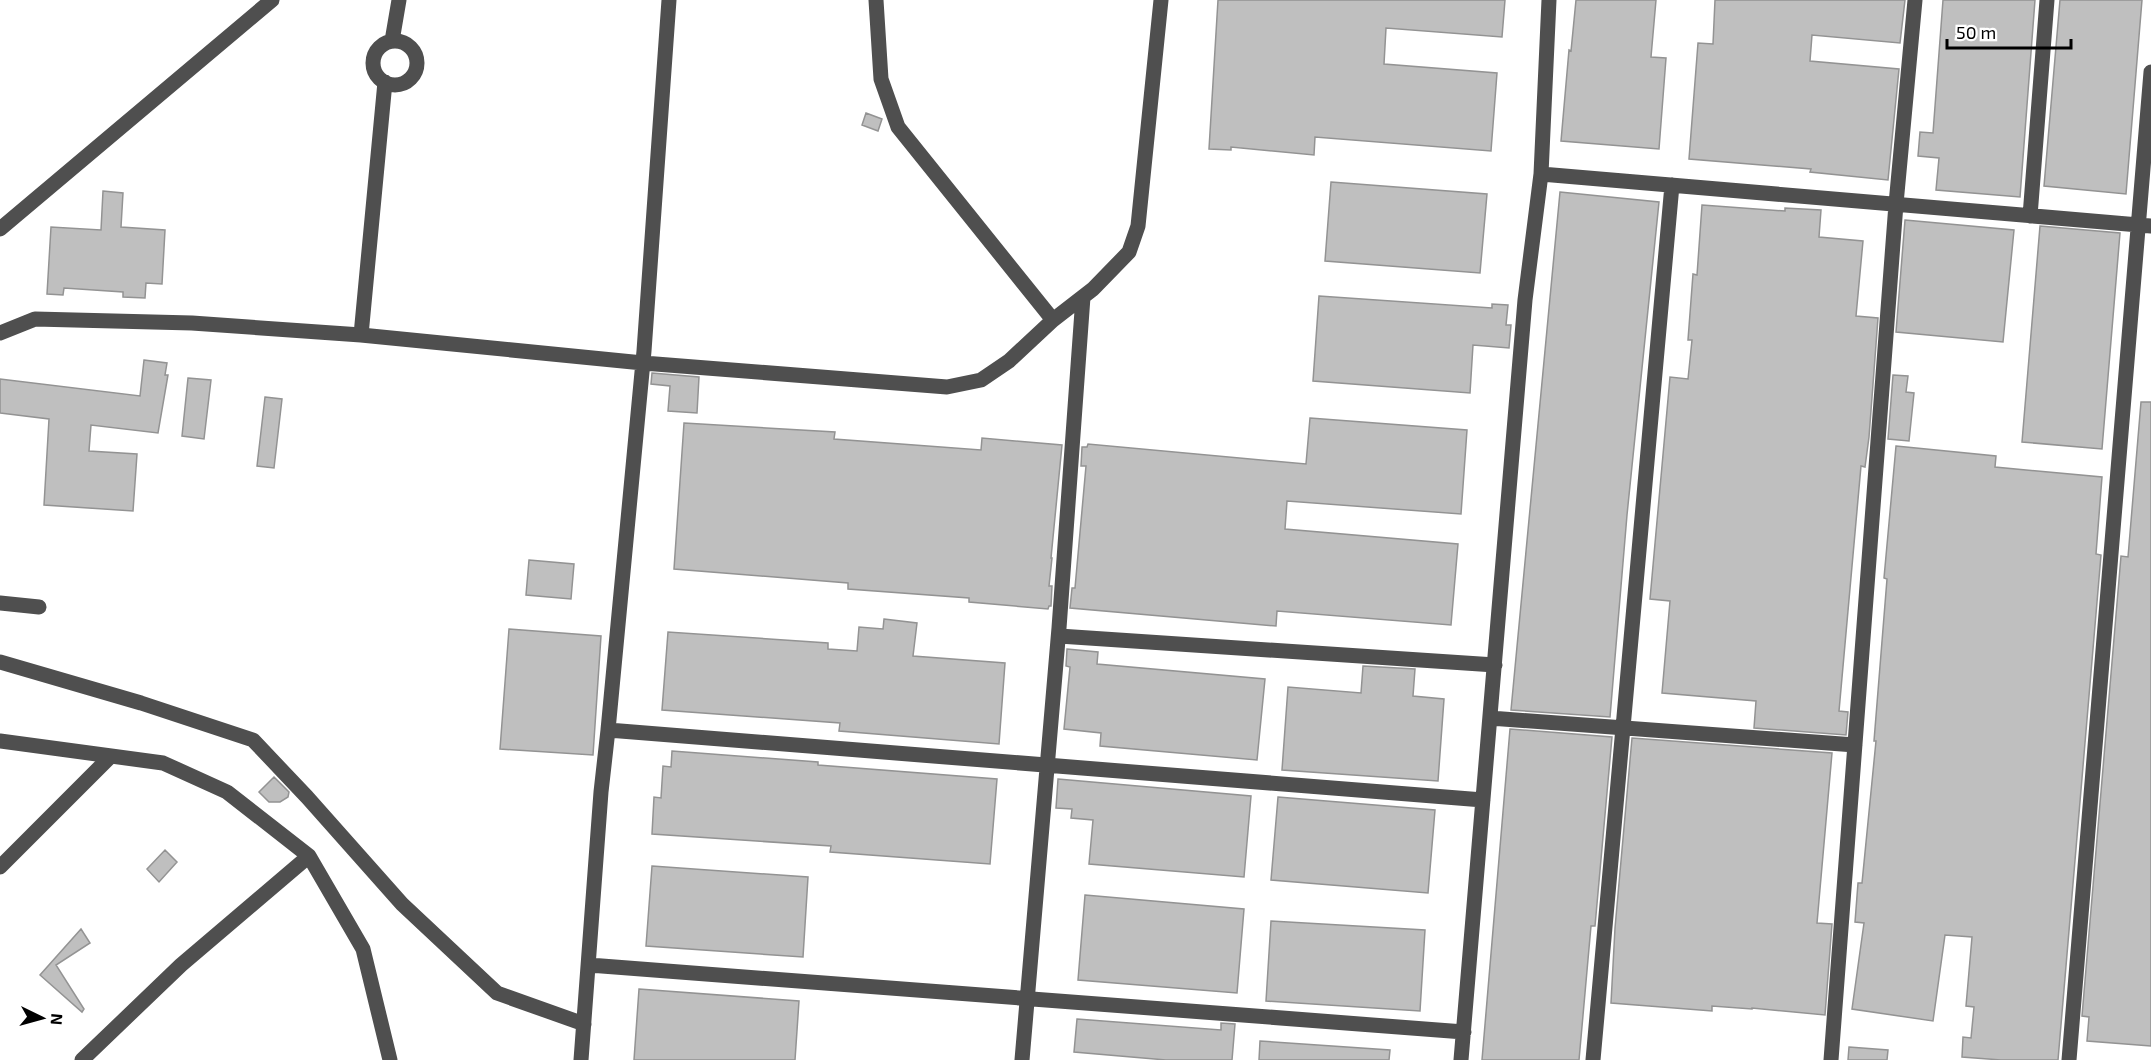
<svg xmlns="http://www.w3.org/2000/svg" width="2151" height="1060" viewBox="0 0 2151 1060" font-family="'Exo 2',sans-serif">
<rect width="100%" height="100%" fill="#fff"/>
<path fill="#bfbfbf" stroke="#939393" stroke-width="1.5" d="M1218,0h287l-3,37 -116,-9 -2,36 113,9 -6,78 -176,-14 -1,18 -83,-8v3l-22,-1z
M1576,0h80l-5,57 15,1 -7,91 -98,-8 8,-91 2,1z
M1715,0h190l-5,43 -88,-8 -2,26 89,8 -11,111 -78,-8 1,-3 -122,-10 9,-116 15,1z
M1943,0h92l-15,197 -84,-7 3,-32 -21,-2 2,-24 13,1z
M2060,0h82l-16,194 -82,-8z
M866,113l16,6 -4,12 -16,-6z
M1331,182l156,12 -7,79 -155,-12z
M103,191l20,2 -2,34 44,3 -3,54 -16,-1 -1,15 -22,-1v-5l-59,-4 -1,7 -16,-1 4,-67 50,3z
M1560,192l99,10 -32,313 -17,202 -99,-7z
M1702,205l83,6v-3l36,2 -2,27 44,4 -7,75 22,2 -9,119 -4,30 -4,-1 -22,245 9,1 -2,23 -92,-7 2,-27 -94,-8 8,-92 -20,-2 20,-222 18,2 4,-39h-4l5,-66 4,1z
M1905,220l109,10 -11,112 -107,-10z
M2040,226l80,7 -18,216 -80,-7z
M1319,296l173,12v-4l16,1 -2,20h5l-2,23 -36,-3 -3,48 -157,-12z
M144,360l23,3 -2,12h3l-10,58 -67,-8 -2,26 48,3 -4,57 -89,-6 5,-86 -49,-6v-34l140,17z
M652,373l47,4 -2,36 -29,-2 2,-25 -19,-2z
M1893,375l15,1 -2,16 8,1 -5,48 -21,-2z
M188,378l23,2 -7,59 -22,-3z
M265,397l17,2 -8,69 -17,-2z
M2141,402h10v644l-64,-5 2,-24 -7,-1 39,-460 7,1z
M1310,418l157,12 -6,84 -174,-13 -2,28 173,15 -7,81 -174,-14 -1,15 -206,-18 2,-20h3l11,-122h-5l1,-19h5l1,-3 218,20z
M684,423l151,9 -1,7 147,11 1,-12 80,7 -11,113h1l-3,28h3l-1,20h-2l-1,3 -79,-7v-4l-121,-9v-6l-174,-14z
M1896,446l100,10 -1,11 107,10 -6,77 5,1 -43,505h-57l-39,-3 1,-20 8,1 3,-31 -8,-1 6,-69 -27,-2 -12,86 -81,-12 12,-86 -9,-1 3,-39h4l14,-142h-2l13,-162 -3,-1z
M529,560l45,4 -3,35 -45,-4z
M884,619l33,4 -4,33 92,7 -6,81 -160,-13 1,-8 -178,-13 6,-78 160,11v6l29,2 2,-24 24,2z
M509,629l92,7 -8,119 -93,-6z
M1067,649l31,3 -1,12 168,15 -8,81 -157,-14 1,-13 -37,-4 6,-62 -4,-1z
M1363,666l52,3 -2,27 31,3 -6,82 -156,-11 6,-83 73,6z
M1510,729l102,8 -17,189h-4l-12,134h-97z
M1632,738l200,15 -15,170 15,1 -7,91 -73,-7v1l-40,-3v5l-101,-8 4,-75z
M672,751l146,11v3l179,14 -7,85 -160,-12 1,-6 -179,-12 2,-37 7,1 2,-32 8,1z
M274,777l15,15 -1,5 -8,5h-11l-10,-10z
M1058,779l193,17 -7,81 -155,-13 4,-44 -22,-2 1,-9 -16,-1z
M1278,797l157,13 -7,83 -157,-13z
M165,850l12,12 -18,20 -12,-13z
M652,866l156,11 -5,80 -157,-11z
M1085,895l159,14 -7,84 -159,-13z
M1271,921l154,9 -5,81 -154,-10z
M81,929l9,14 -34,22 28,44 -2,3 -42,-37z
M639,989l160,12 -4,59h-161z
M1077,1019l144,11v-7l14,1 -3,36h-66l-92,-8z
M1260,1041l130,9 -1,10h-130z
M1849,1047l39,3 -1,10h-39z"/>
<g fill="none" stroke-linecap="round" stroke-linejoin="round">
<path stroke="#4f4f4f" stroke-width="15" d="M876,0l5,79 17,48 155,193
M392,41l7,-41
M373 63a22 22 0 1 1 44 0a22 22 0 1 1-44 0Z
M1541,174l610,52
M2030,216l17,-216
M0,229l272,-229
M0,333l35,-14 157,4 169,12 282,28 304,24 34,-7 28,-19 44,-41 40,-31 36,-37 9,-26 23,-226
M361,335l24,-253
M0,603l39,4
M1059,636l436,29
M0,662l141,41 112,37 54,57 95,107 95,89 87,31
M1490,718l365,27
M608,730l36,-379 25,-351
M0,741l163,22 64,29 82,64 54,93 27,111
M0,867l110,-110
M589,965l875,67
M82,1060l99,-95 128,-109
M581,1060l20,-268 7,-62 875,70
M1022,1060l37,-432 24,-331
M1461,1060l64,-760 16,-126 8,-174
M1593,1060l79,-875
M1831,1060l65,-856 19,-204
M2069,1060l82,-988"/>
</g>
<g transform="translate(42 1018) rotate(95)" stroke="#ffffff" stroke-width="4.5" paint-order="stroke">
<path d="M0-4.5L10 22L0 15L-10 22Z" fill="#000000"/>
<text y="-9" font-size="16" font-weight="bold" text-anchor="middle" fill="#000000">N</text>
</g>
<path d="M1947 39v9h124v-9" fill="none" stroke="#000000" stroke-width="3"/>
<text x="1956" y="39" font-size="18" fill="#000000" stroke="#ffffff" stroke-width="4.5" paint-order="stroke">50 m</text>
</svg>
